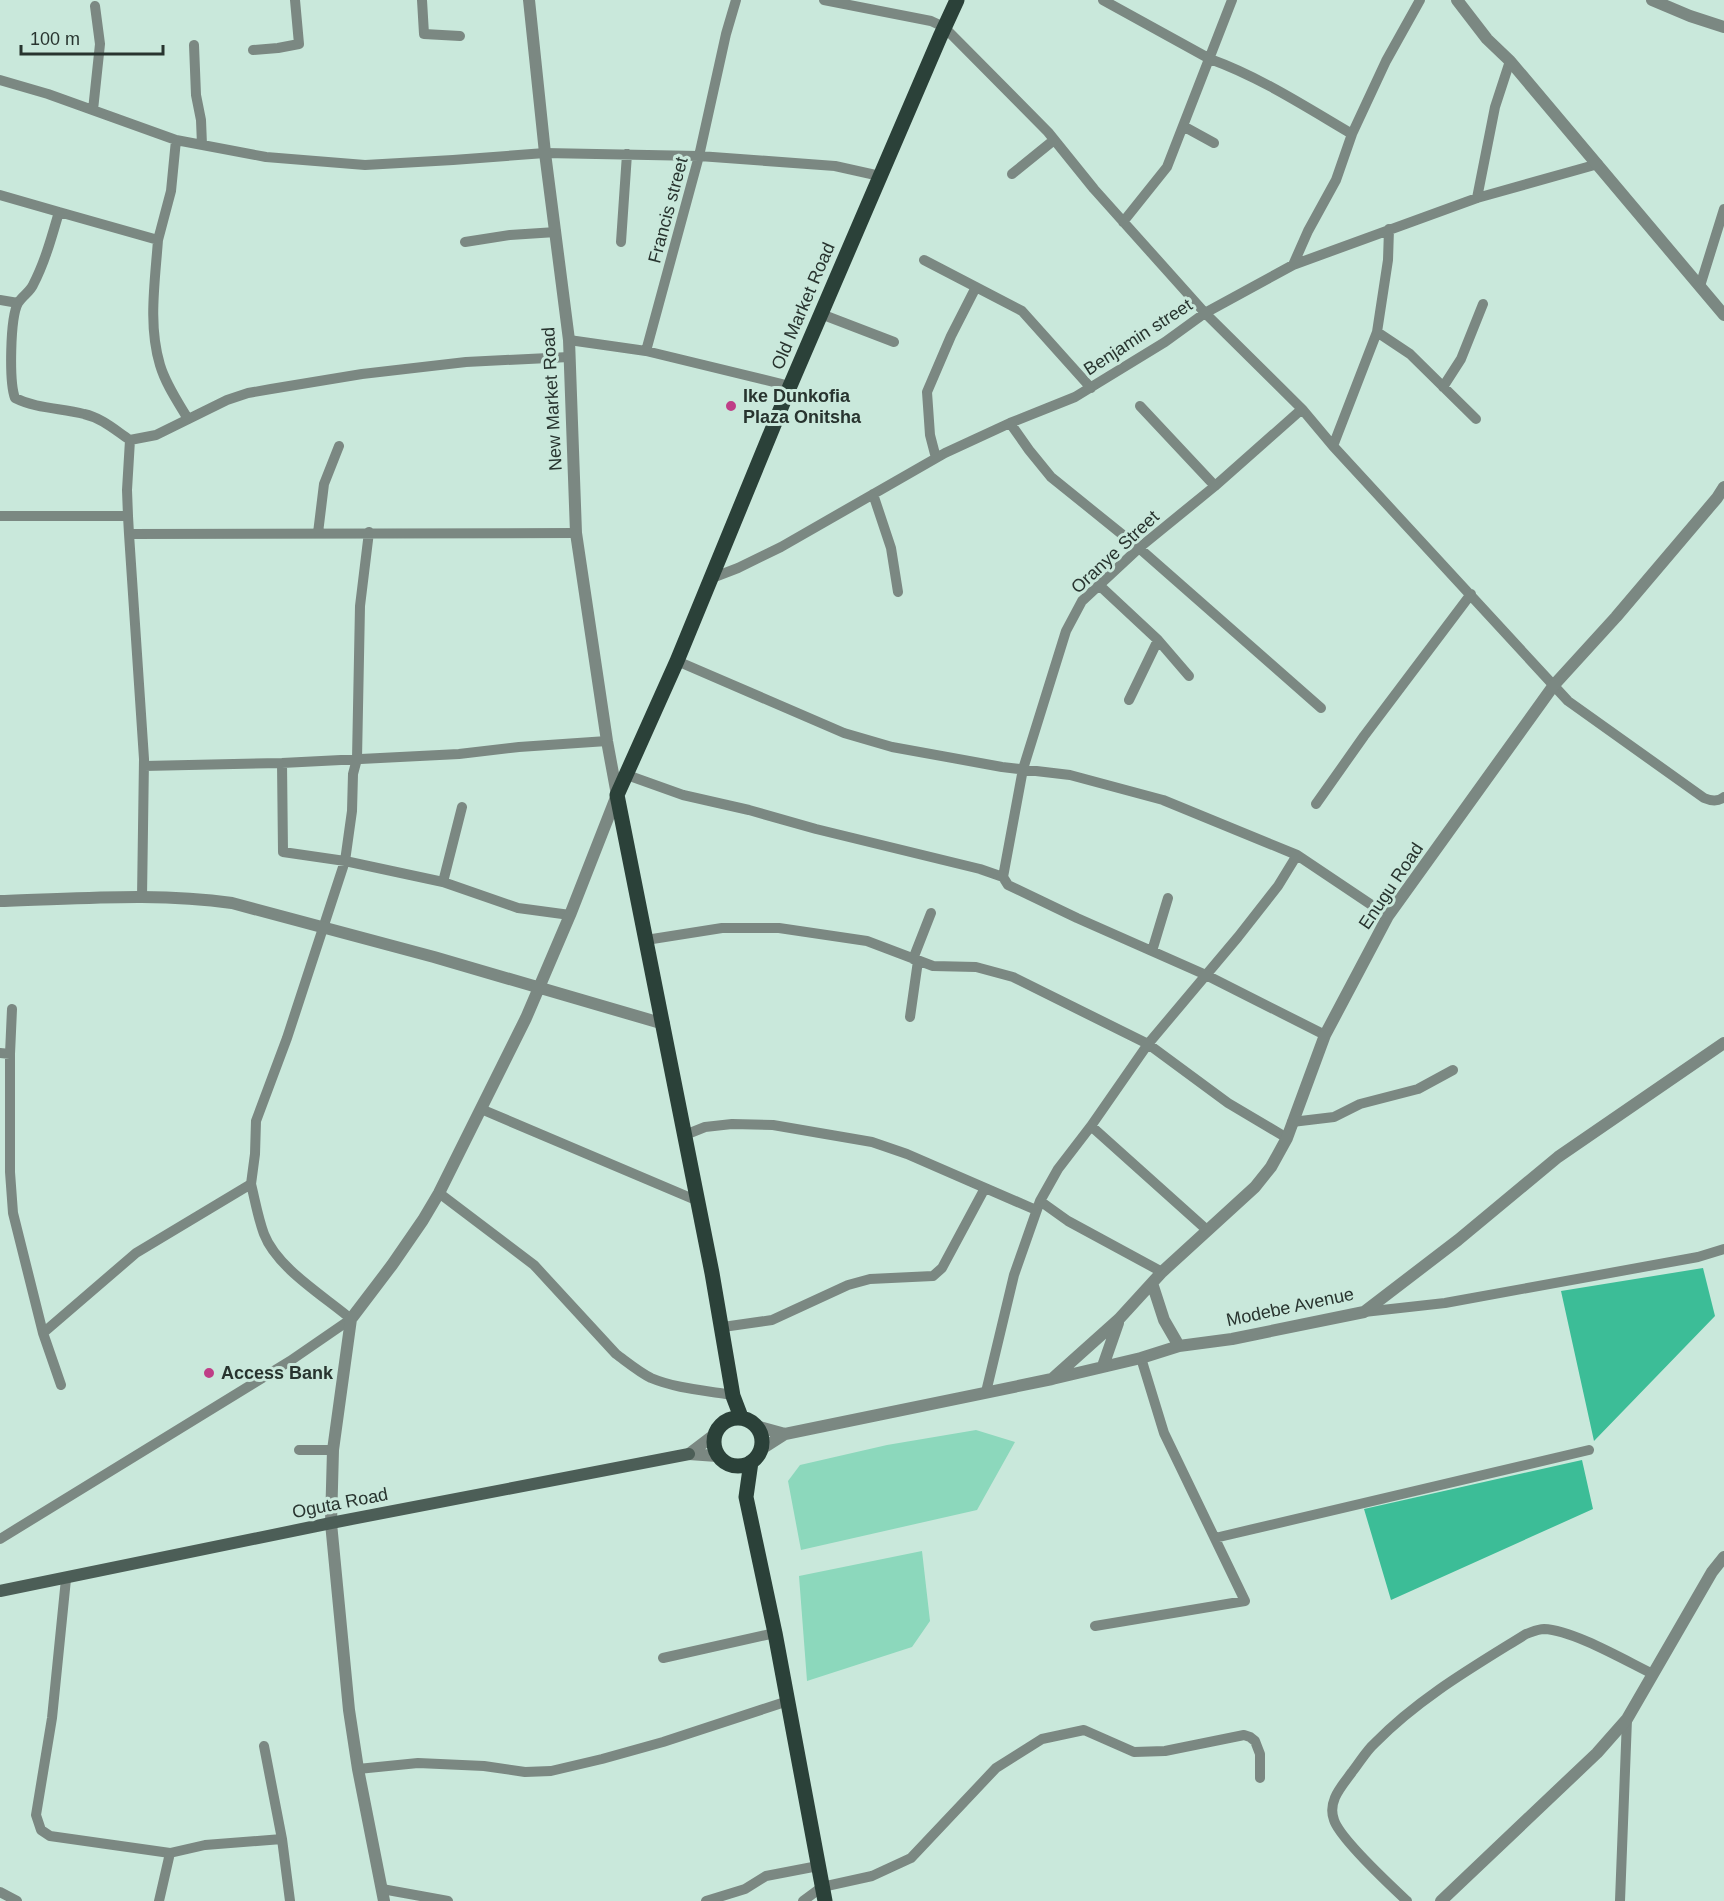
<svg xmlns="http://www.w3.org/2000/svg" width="1724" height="1901" viewBox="0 0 1724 1901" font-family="Arial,sans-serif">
<rect width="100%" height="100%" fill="#c9e8db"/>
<path fill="#8cd8bc" d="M976,1430l39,12 -38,68 -176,40 -13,-69 12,-16 87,-20z
M922,1551l8,70 -18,26 -105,34 -8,-105z"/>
<path fill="#3cbd97" d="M1703,1268l12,48 -121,125 -33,-150z
M1582,1460l11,49 -202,91 -27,-91z"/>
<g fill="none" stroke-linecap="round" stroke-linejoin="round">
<path stroke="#7b8882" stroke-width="10" d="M422,0l2,34 36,2
M824,0l107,21 13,6 104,105 46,57 111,124 97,96 31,37 235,255 136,97c7,3 14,4 20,-1
M1103,0l107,59c50,18 96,48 142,75
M194,45l2,50 5,25 1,25
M253,50l25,-2 21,-4 -4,-44
M0,80l48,14 128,46 90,17 99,8 88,-5 92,-7 154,3 136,10 45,10
M93,110l7,-66 -5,-38
M1183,126l31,17
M1012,174l42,-34
M0,195l59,17
M1477,198l18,-91 15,-46
M1123,222l44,-55 65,-167
M158,240c-3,42 -10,85 2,125 6,20 18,37 28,54
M465,242l45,-7 46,-3
M621,242l6,-88
M924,260l98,51 69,77
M1293,265l15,-34 28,-51 16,-46 34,-73 34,-61
M1700,286l24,-77
M0,300l18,3
M821,314l73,28
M1377,332l33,22 66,65
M569,340l77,11 53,-195 27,-122 10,-34
M646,351l144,35
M1443,387l18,-28 22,-55
M1140,406l75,80
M1302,409l-87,77 -76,62 -57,53 -16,30 -43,138 -20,108 5,8 69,33 129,57 119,60
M1010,423l19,27 22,27 88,71 182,160
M130,440c-15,-10 -28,-22 -46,-26 -23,-6 -47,-5 -69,-16 -6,-16 -5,-80 3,-95 4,-7 12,-11 15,-18 12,-23 19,-49 26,-73l99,28 13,-49 5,-51
M1333,446l44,-114 11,-72 1,-31
M936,458l-6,-23 -3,-43 24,-56 25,-49
M873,494l18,54 7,44
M0,516h128l1,18
M128,516l-1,-26 3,-50 26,-5 71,-35 21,-7 23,-4 91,-15 104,-12 103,-5
M318,533l6,-49 15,-38
M712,578l26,-10 43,-21 164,-94 65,-30 65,-26 90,-55 40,-29 88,-48 184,-67 121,-34
M1099,585l59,55 31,36
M677,661l167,72 48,14 110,20 68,8 93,25 134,55 91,61
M1129,700l29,-60
M282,763l1,89 62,9 98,21 75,26 52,7
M144,766l138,-3 177,-9 60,-7 88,-6
M627,775l56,20 66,15 67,19 164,40 23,8
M1316,804l48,-68 107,-142
M443,882l19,-75
M142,898l2,-139 -15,-225 447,-1
M646,940l76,-12h57l88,13 66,25 43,1 37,10 135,67 80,59 59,35
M1152,951l16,-53
M913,959l18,-46
M910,1017l8,-56
M0,1053l10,1 2,-45
M10,1054v118l3,41 30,120 18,52
M481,1109l217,92
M1292,1122l42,-5 26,-13 58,-15 35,-19
M1091,1126l116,104
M685,1135l20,-8 27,-3 41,1 99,17 35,12 129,56
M439,1193l95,72 82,89c11,8 23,18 35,24 24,10 50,12 75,16
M1040,1201l28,20 94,51
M1364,1312l81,-9 253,-46 26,-8
M723,1327l49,-7 76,-35 22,-6 63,-3 9,-8 43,-80
M43,1333l93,-80 115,-69 4,-30 1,-33 31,-83 58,-177 7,-50 1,-37 4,-15 3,-153 9,-74
M986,1392l28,-117 26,-74 18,-32 33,-43 57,-82 90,-107 40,-51 19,-31
M299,1450h34
M1215,1538l374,-88
M0,1539l290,-178 61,-42c-27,-23 -74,-51 -87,-85 -6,-16 -9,-34 -13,-50
M66,1579l-14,139 -16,97 5,15 9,6 120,17 35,-8 77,-6
M1095,1626l150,-25 -81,-168 -23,-75
M663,1658l112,-25
M264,1746l18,93 8,62
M358,1769l60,-6 66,3 41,6 26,-1 51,-12 61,-17 125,-41
M382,1889l66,12
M0,1892l17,9
M159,1901l11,-48
M706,1901l39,-12 21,-13 52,-10
M803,1901l19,-14 50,-11 39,-18 85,-90 46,-29 42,-9 50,22 31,-1 79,-16 6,2 5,4 5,13v24
M1407,1901c-16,-15 -67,-62 -73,-81 -7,-19 8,-34 18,-48 8,-10 14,-21 23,-29 44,-45 98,-76 151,-109 6,-2 12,-5 18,-5 29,1 82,32 109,45
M1620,1901l7,-182"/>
<path stroke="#7b8882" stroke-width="12" d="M1457,0l30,39 23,22 214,254
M1652,0l38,16 34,11
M0,901c77,-2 156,-9 232,2l202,54 230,67
M1152,1283l12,37 15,26
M1103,1366l15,-43
M1052,1379l67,-60 43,-47 93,-85 16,-20 16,-29 38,-103 63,-119 166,-231 62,-68 101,-119 7,-11
M756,1426l29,8
M760,1450l25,-16 267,-55 89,-21 38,-12 53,-7 132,-27 94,-72 100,-83 166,-114
M689,1454l25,-19
M689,1454l28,2
M384,1901l-26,-132 -9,-59 -18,-187 2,-73 18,-131 41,-54 31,-45 16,-27 87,-175 44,-103 47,-120 -10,-54 -31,-208 -7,-193 -24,-187 -16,-153
M1441,1901l156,-148 30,-34 85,-147 12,-15"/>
<path stroke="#4c5e57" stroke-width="12" d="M0,1591l331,-68 358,-69"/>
<path stroke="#2b4139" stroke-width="15" d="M741,1417l-8,-21 -21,-123 -95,-478 60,-134 113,-275 150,-349 17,-37
M714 1442a24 24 0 1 1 48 0a24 24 0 1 1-48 0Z
M751,1462l-5,35 29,136 50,268"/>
</g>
<g fill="#bf3e87" stroke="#c9e8db" stroke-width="2">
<circle cx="731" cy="406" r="6"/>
<circle cx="209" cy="1373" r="6"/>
</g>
<g text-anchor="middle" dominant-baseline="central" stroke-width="6" stroke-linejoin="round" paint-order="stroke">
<g font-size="18" fill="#28342f" stroke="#c9e8db">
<text transform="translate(668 210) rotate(-75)">Francis street</text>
<text transform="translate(803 306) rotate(-67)">Old Market Road</text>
<text transform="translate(1138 337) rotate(-33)">Benjamin street</text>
<text transform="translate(552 399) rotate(-93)">New Market Road</text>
<text transform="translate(1115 552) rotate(-43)">Oranye Street</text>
<text transform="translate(1391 886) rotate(-56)">Enugu Road</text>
<text transform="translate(1290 1307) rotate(-12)">Modebe Avenue</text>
<text transform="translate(340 1503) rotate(-11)">Oguta Road</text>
</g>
<g font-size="18" font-weight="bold" fill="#28342f" stroke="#c9e8db" text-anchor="start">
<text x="743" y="396">Ike Dunkofia<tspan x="743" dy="21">Plaza Onitsha</tspan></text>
<text x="221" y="1373">Access Bank</text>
</g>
</g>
<path d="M21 45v9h142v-9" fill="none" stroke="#28342f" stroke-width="3"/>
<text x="30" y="45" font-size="18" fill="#28342f" stroke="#c9e8db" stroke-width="4.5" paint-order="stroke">100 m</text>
</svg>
